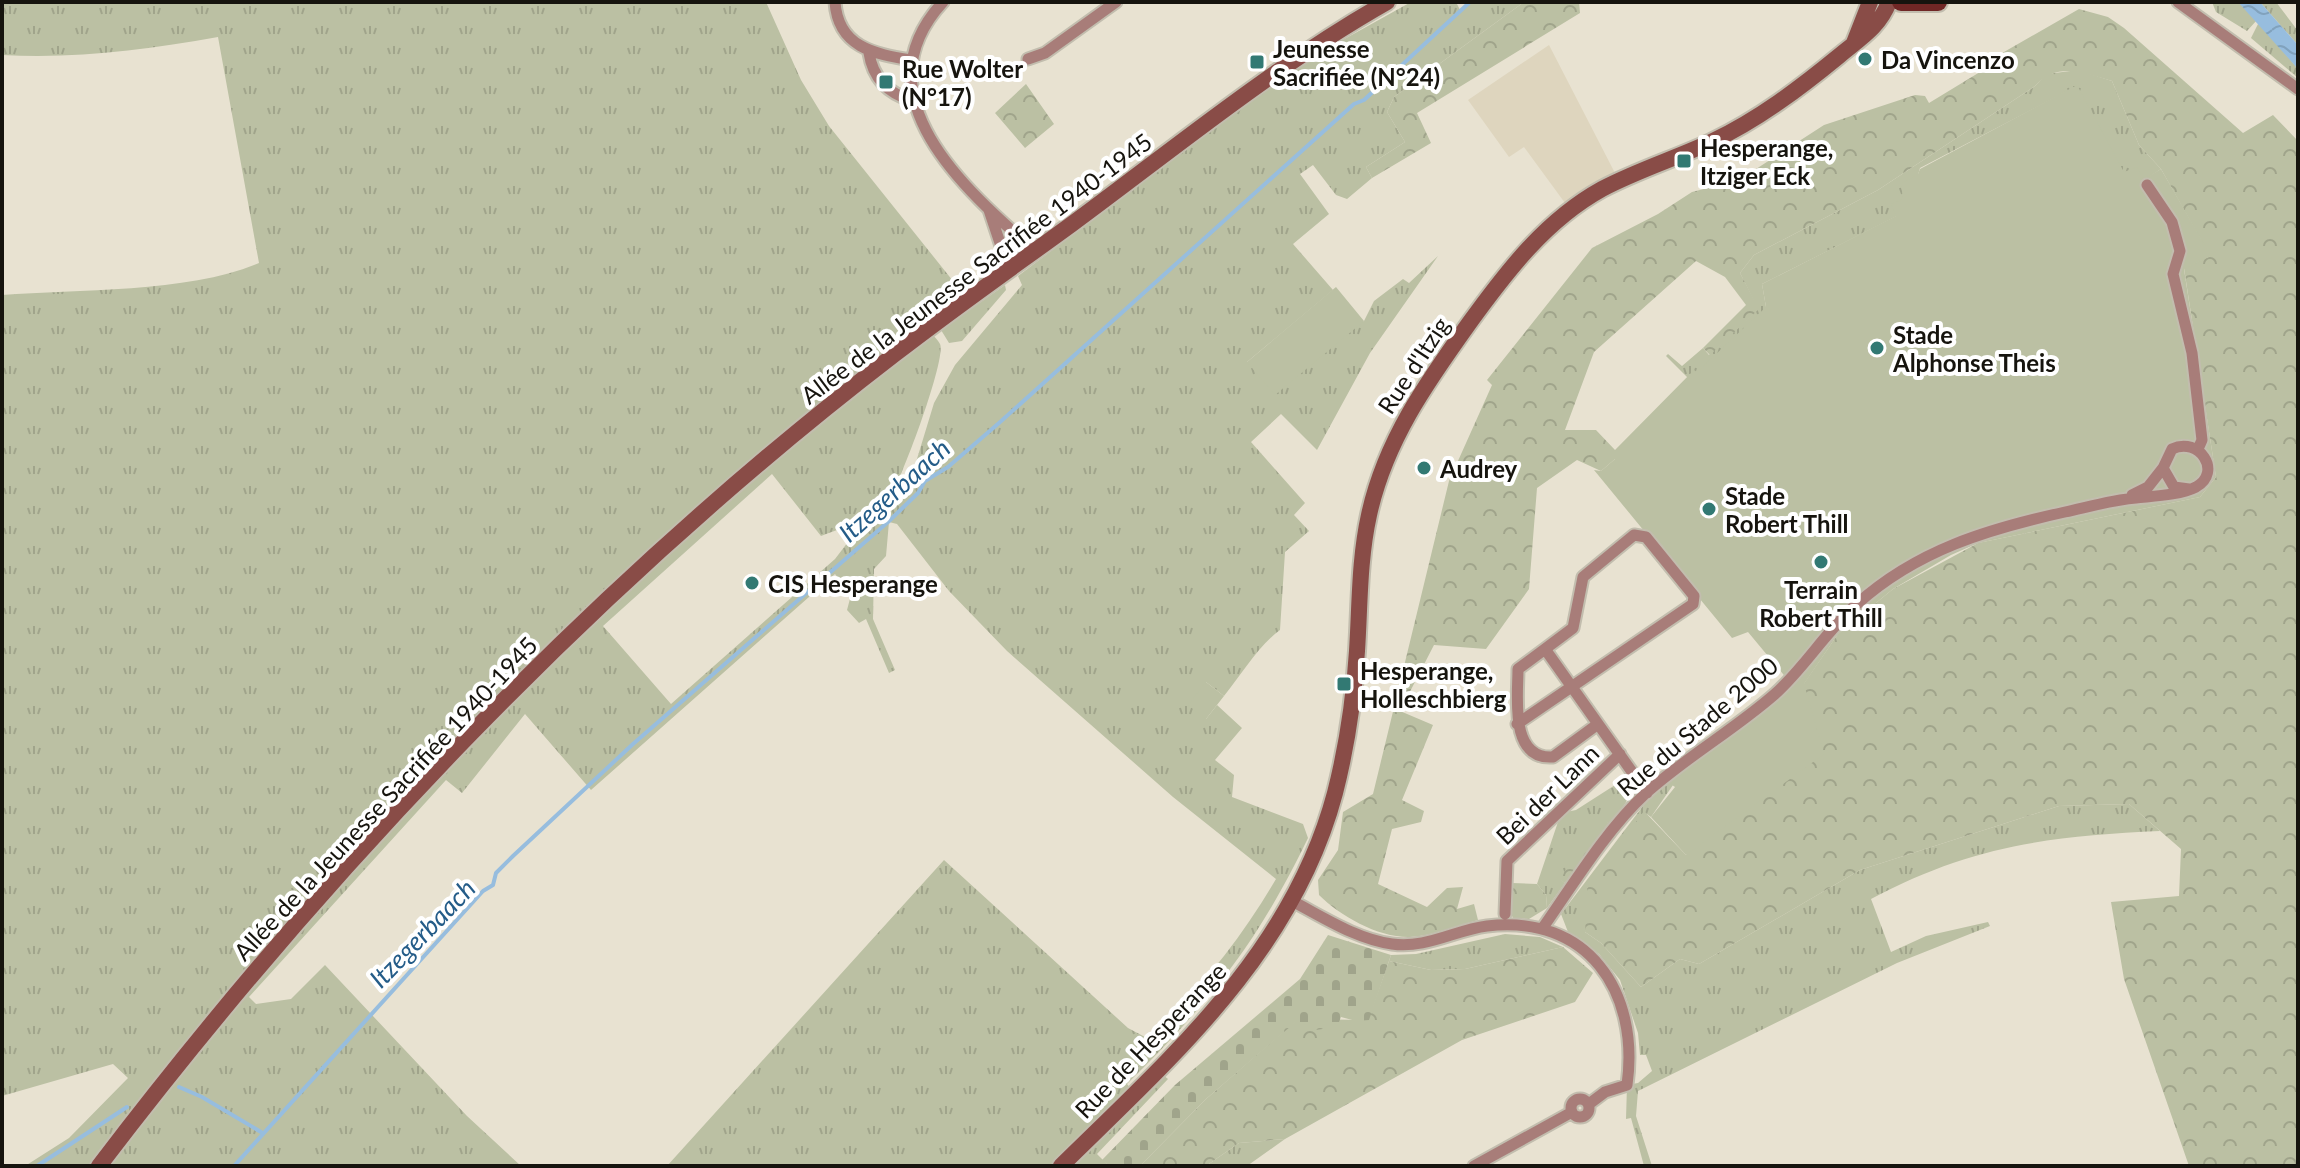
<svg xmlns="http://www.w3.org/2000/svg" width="2300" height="1168" viewBox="0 0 2300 1168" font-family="Lato,sans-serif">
<defs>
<pattern id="grass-tufts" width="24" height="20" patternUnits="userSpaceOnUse" patternTransform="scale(2)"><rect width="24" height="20" fill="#bbc0a3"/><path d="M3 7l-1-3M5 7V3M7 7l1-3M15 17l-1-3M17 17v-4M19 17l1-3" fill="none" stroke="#a0a48b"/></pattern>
<pattern id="forest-crowns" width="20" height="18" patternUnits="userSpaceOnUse" patternTransform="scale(2)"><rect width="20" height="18" fill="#bbc0a3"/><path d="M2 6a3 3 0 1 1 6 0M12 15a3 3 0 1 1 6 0" fill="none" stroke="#a0a48b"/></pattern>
<pattern id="cemetery-stones" width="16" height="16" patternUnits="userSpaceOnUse" patternTransform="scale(2)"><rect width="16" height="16" fill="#bbc0a3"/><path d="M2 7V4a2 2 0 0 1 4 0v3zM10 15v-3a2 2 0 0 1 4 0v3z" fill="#a0a48b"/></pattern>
<pattern id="water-waves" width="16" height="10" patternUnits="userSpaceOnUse" patternTransform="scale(2)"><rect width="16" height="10" fill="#97bdde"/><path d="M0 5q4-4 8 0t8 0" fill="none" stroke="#81a2bd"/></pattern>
</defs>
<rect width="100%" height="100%" fill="#e8e2d1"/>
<path fill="#ded5be" d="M1549,45l67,130 -51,28 -41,-56 -15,10 -41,-57z"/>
<path fill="url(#grass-tufts)" d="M2,2h764l35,78 28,46 136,170 -40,29c4,7 12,13 15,19 7,14 -41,144 -53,158 -16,18 -45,26 -66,34l-49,-62 -169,152 68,78 164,-145 26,-34 45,-30 28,-92 21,-38 67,-80 -4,-9 246,-186 66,-43 81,-45h45l4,8 10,-8h54l-130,95 -7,15 18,30 -39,25 6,11 -25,21 -11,-4 -23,-30 -13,9 29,40 -36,30 40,46 -86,72 117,-41 10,-20 29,-22 6,4 29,-27 -68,97 -53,97 -36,-36 -30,28 54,61 -11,12 15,16 -24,21 -5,78c-22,16 -38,44 -56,66l-18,-14v37l11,-14 25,23 -27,32 19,15 -2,22 71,27 5,14c-51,106 -98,164 -181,246l8,9 28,-18 5,4 -71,75 12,12h-442l277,-306 184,168 17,9c53,-42 97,-100 131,-158l-103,-82 -166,-146 -58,-60 -52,-67 -8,-2 -3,34 -12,13 -1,50 22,51 -6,3 -23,-54 -7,4 -12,-13 4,-15 -16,-21 -244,216 -66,-76 -63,79 -16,-13 -197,217 7,7 35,-5 34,-34 142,151 54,50h-496l44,-28 59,-60 -15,-14 -111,32v-801c76,-6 188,-2 257,-32l-41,-226c-73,13 -142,22 -216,18z
M2212,2h26l19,18 -10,11 -31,-19z
M2260,2h16l22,29v14z
M2259,22l39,47v9l-47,-40z
M2078,70l34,11 27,64 22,24 -71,47 -13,-130 -157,82 -7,24 -16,24 -135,68 4,23 55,130 -134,-60 -21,-21 2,-2 14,12 21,-18 6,7 49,-46 -18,-36 14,-18 124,-65 157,-104 12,-12z
M1005,285l1,5 -44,51 -13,2 -8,-13z
M1682,772l-31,45 -7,-5 -59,120 16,11 40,44 39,-28 19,5 161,-94 199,-64 70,-2 31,27c-111,5 -190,15 -289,68l20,53 35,-16 62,-14 2,4 -93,37 -259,128 -2,25 16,50h-8l-13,-48 -5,1 1,-34 11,-2 14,-12 -6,-16h-6l-2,-22 -18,-53 -21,-26 -31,-22 -7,-18 88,-116z
M1626,778c12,17 -6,32 -17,46l-4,-3 -44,59 4,3 -18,25 -1,-13 -9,-11 24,-71 15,-3z
M1505,934l35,3 23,10 -98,22 -34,1 -42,-9 2,-6 25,-1z
M1285,1139l-38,27h-41l33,-23z"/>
<path fill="url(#forest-crowns)" d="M1524,2h55l1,11 -163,100 14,30 -59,35 -6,-11 39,-25 -18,-30 7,-15z
M2079,9l29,8 16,11 119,105 30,-18 25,26v1025h-109l-65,-187 -13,-77 68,-6 2,-47 -52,-45 -70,2 -199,64 -161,94 -19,-5 -39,28 -40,-44 -16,-11 3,-45 56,-76 42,44 152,-221 55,-45 85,-46 222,-46 16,-20 -32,-209 26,-12 -49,-87 -22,-24 -27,-64c-29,-8 -54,-20 -77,5l-157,104 -124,65 -14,18 19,36 -49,46 -7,-7 43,-43 -21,-28 -29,-16 -102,91 -29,78h31l19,20v9l-14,12 -24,-11 -40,28 -8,101 -43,60 -52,-4 -34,66 33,14 -31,75 22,11 -3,11 -29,7 -14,55 49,23 20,-19 16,-1 -6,22 17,-5 4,16c-22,6 -46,16 -68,17 -31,1 -70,-21 -91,-42l-1,-15 20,-30 5,-38 30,-18 76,-313 43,-96 -5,-5 105,-132 66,-34 34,-22 47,-12 85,-55 91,-30 10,1 4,7 69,-42 -1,-5z
M1026,84l28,40 -29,24 -30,-35z
M1605,820l4,4 -44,59 -5,-3 30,-55z
M1512,883l25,1 9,11 1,13 -18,11 -16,-1 -4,-8z
M1563,947l30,26 -18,29 -113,38 -177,99 -46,4 -33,23h-66l66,-67 92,-80 70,1 21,-59 42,9 34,-1z"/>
<path fill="url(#cemetery-stones)" d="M1328,935l63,20 -22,65 -13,1 -15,-4 -4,10 -29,4 -10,-11 -92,79 -66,67h-31l-7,-6 73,-75 125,-106z"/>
<path fill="#bbc0a3" d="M2077,85l47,87 13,-5 7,12 17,-10 50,87 -27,13 32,208 -16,20 -222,46 -27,12 -58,34 -55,45 -34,50 20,70 -138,101 -35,-38 24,-30 -6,-4 13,-11 -3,-4 109,-88 -40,-48 -16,6 -138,-168 7,1 14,-12v-9l79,-80 3,2 69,-65 -4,-23 134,-68 -5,-12 12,-5 -2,-15 17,-10 2,-5z
M1336,287l28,34 -89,74 -28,-33z
M1206,682l18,14 -18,23 -18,-14z"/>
<path fill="url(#water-waves)" d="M2238,2h22l38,43v24z"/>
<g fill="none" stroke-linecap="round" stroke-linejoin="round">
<path stroke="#97bdde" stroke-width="4" d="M179,1087l23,10 59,35
M37,1166l90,-59
M234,1166l249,-275 10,-6 3,-12 17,-17 120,-112 255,-222 30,-29 7,-12 23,-14 51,-44 355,-319 10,-4 106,-98"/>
<defs>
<path id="street" d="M835,2c3,45 39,52 76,58
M943,2c-86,93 22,188 92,249
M2178,2l120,87
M869,53c4,26 20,41 44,48
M1028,59l17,-6 71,-51
M2147,185l25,37 8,29 -7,23 19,79 10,87 -4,9
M989,210l20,60
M2132,495l16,-8 15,-19
M1545,649l-27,20c0,27 -9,91 35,88l45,-33
M1517,724l176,-120 1,-8 -48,-59 -12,-2 -51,42 -10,51 -28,21c34,48 68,96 102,144
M1292,901c31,16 64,38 100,43 34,5 63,-14 95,-18 101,-12 153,66 140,159l-22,7 -16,12
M1505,914l2,-53 113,-107
M1542,929c30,-43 65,-100 103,-135 41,-37 89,-64 130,-100 30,-27 51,-63 82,-90 60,-54 131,-75 208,-92 23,-5 47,-12 71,-14 18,-2 44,-3 60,-11 27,-15 3,-51 -24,-38l-9,19 11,19 15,2
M1571 1108a9 9 0 1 1 18 0a9 9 0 1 1-18 0Z
M1474,1166l98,-54"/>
<path id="secondary" d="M1854,43l16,-41
M99,1166c227,-298 499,-584 796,-812 58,-45 118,-87 177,-130 103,-76 204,-159 315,-222
M1061,1166c112,-110 232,-215 274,-373 12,-47 19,-95 22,-142 3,-46 2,-91 12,-136 16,-74 58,-133 101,-193 37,-51 76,-102 132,-133 36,-19 75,-31 111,-48 46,-22 87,-53 126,-85 20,-17 40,-28 50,-54"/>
<path id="primary" d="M1901,2h37"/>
</defs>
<use href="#street" stroke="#c2bdae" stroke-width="15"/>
<use href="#secondary" stroke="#c2bdae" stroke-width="20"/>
<use href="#primary" stroke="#c2bdae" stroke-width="22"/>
<use href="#street" stroke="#a87d79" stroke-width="11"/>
<use href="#secondary" stroke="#894c47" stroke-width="16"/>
<use href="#primary" stroke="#702725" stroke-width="18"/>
</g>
<g fill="#327973" stroke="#fff" stroke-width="3">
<circle cx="1865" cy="59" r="8"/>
<rect x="1249" y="54" width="16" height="16" rx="4"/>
<rect x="878" y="74" width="16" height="16" rx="4"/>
<rect x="1676" y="153" width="16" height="16" rx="4"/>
<circle cx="1877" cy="348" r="8"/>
<circle cx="1424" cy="468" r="8"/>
<circle cx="1709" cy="509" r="8"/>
<circle cx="1821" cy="562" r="8"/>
<circle cx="752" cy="583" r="8"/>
<rect x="1336" y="676" width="16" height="16" rx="4"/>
</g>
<g text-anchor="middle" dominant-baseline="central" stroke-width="8" stroke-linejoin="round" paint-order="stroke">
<g font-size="24" font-weight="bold" fill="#16140e" stroke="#fff" text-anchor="start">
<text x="1273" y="48">Jeunesse<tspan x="1273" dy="28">Sacrifiée (N°24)</tspan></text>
<text x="1881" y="59">Da Vincenzo</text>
<text x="902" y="68">Rue Wolter<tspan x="902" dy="28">(N°17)</tspan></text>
<text x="1700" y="147">Hesperange,<tspan x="1700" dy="28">Itziger Eck</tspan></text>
<text x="1893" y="334">Stade<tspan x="1893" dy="28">Alphonse Theis</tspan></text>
<text x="1440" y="468">Audrey</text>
<text x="1725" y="495">Stade<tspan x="1725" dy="28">Robert Thill</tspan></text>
<text x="768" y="583">CIS Hesperange</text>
<text x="1821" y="589" text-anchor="middle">Terrain<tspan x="1821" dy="28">Robert Thill</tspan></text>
<text x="1360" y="670">Hesperange,<tspan x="1360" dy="28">Holleschbierg</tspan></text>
</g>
<g font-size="24" fill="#16140e" stroke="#fff">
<text transform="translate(976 268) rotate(-37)">Allée de la Jeunesse Sacrifiée 1940-1945</text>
<text transform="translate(1413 365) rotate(-57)">Rue d'Itzig</text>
<text transform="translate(1697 726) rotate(-40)">Rue du Stade 2000</text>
<text transform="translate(1547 794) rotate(-44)">Bei der Lann</text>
<text transform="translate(385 798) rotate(-47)">Allée de la Jeunesse Sacrifiée 1940-1945</text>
<text transform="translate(1150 1040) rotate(-46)">Rue de Hesperange</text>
</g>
<g font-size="26" font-style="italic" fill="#245c88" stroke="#fff">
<text transform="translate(894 490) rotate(-42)">Itzegerbaach</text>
<text transform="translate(422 933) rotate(-46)">Itzegerbaach</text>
</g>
</g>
<rect width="2300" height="1168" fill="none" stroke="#16140e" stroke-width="8"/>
</svg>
